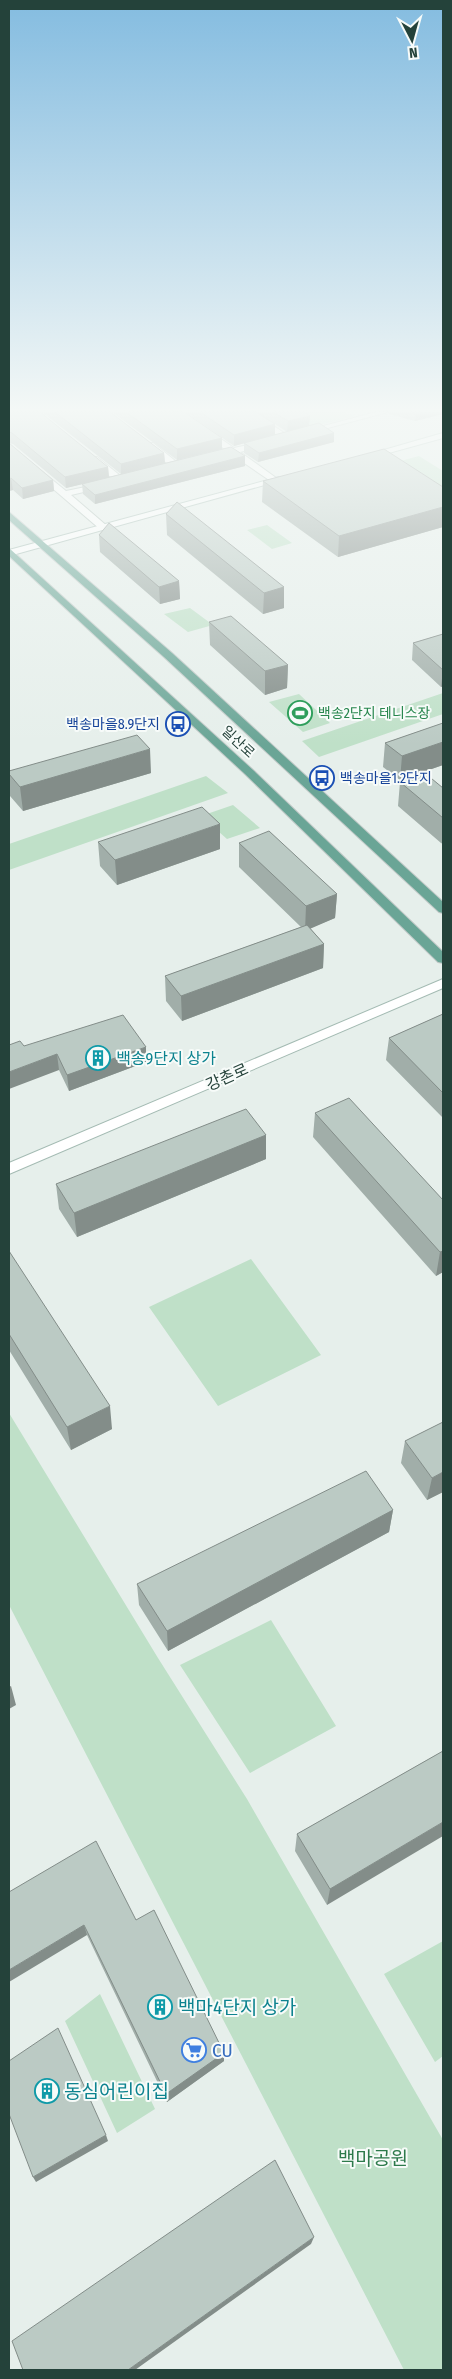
<svg xmlns="http://www.w3.org/2000/svg" width="452" height="2379" viewBox="0 0 452 2379" font-family="'Fira Sans Condensed','Noto Sans KR',sans-serif">
<rect width="100%" height="100%" fill="#e6efeb"/>
<path fill="#bfe0c8" d="M289,412h53l13,4 -43,11z
M419,456l24,15v25l-50,-33z
M267,525l25,18 -20,6 -25,-19z
M190,608l23,17 -25,7 -24,-18z
M443,693v21l-124,43 -17,-16z
M299,694l31,29 -27,9 -34,-30z
M206,776l22,17 -219,77v-26z
M233,805l27,23 -33,11 -26,-23z
M251,1259l70,96 -103,51 -69,-99z
M9,1413l149,245 89,141 196,341v230h-39l-395,-765z
M271,1620l65,106 -86,47 -70,-108z
M443,1941v115l-8,6 -51,-88z
M100,1994l55,115 -38,24 -52,-112z"/>
<g fill="none" stroke-linecap="round" stroke-linejoin="round">
<defs>
<path id="street" d="M173,412h9l52,36 33,-7v4l-27,7 39,28 -7,2 -41,-28 -18,3v-4l13,-3z
M244,412h9l37,25 -7,2z
M376,412h12l-83,22 -4,-2z
M147,443h6l26,21v4h-6l-26,-21z
M9,445l57,46 39,-8v4l-34,8 36,31v4h-6l-92,-79z
M91,457h6l26,21v4h-6l-26,-21z"/>
<path id="secondary" d="M443,433v5l-76,21 -4,-3z
M279,477l7,2 -277,77v-6z
M443,979v9l-434,186v-11z"/>
<path id="primary" d="M9,512l163,141 271,249v11l-4,-1 -275,-255 -155,-137z
M9,548l244,222 190,182v11l-5,-1 -193,-188 -236,-218z"/>
</defs>
<use href="#street" stroke="#a8b8b2" stroke-width="2"/>
<use href="#secondary" stroke="#a4bbb3" stroke-width="2"/>
<use href="#primary" stroke="#c2cac8" stroke-width="2"/>
<use href="#street" fill="#fff" fill-rule="evenodd"/>
<use href="#secondary" fill="#fff" fill-rule="evenodd"/>
<use href="#primary" fill="#6aa596" fill-rule="evenodd"/>
</g>
<path fill="#a1aea9" d="M9,412l99,55 1,10 12,-3 -79,-62h68l54,41 1,10 12,-3 -65,-48h72l38,26v11l23,7v10l-150,38 -12,-10 -1,-10 -16,4 -53,-44 -4,-1 44,37 1,11 -31,8 -10,-9 -4,1z
M185,412h119l6,4 -1,10 25,7v9l-76,20 -14,-9v-10l43,-11 -24,-16 12,8v11l-41,11z
M388,412h55v2l-28,7 -26,-7z
M263,481l180,6v40l-105,30 -76,-55z
M166,514l118,73v21l-21,6 -96,-79z
M99,535l80,46 1,18 -20,5 -60,-52z
M209,622l79,43 -1,23 -22,7 -55,-50z
M443,634v52l-2,1 -29,-27 1,-17z
M443,723v42l-43,15 -17,-13 2,-24z
M9,771l142,2 -128,38 -13,-15 -1,-9z
M400,782l43,6v56l-2,-1 -43,-37z
M98,842l122,7 -103,36 -17,-19z
M239,843l98,51 -2,24 -25,10 14,16 -1,24 -141,53 -16,-20 -1,-25 136,-49 -62,-60z
M443,1014v104l-57,-58 3,-22z
M24,1046l122,16 -77,29 -10,-21z
M315,1113l128,87v72l-7,4 -123,-139z
M266,1135v24l-189,78 -18,-28 -3,-25z
M9,1251l103,178 -41,21 -62,-100z
M405,1441l38,51 -16,8 -26,-37z
M393,1510l-4,22 -221,119 -29,-46 -2,-21z
M443,1751l-116,154 -32,-54 2,-17z
M9,1892l127,28 88,141 -57,41 -80,-167z"/>
<path fill="#838d89" d="M422,412h21v2l-28,7 1,-8z
M310,416l-1,11 -22,5 1,-11z
M275,424v11l-41,11v-11z
M334,433v9l-76,20 1,-9z
M222,438v11l-45,11v-11z
M164,453l1,11 -44,11v-11z
M245,456v10l-150,38v-9z
M108,467l1,11 -43,10 -1,-11z
M11,478l2,12 -4,1v-12z
M53,480l1,11 -31,8 -1,-11z
M443,507v20l-105,30 1,-21z
M179,581l1,18 -20,5 -1,-17z
M284,587v21l-21,6 1,-21z
M288,665l-1,23 -22,7v-24z
M443,670v16l-2,1z
M443,742v23l-43,15 2,-24z
M150,749l1,24 -128,38 -3,-24z
M220,824v25l-103,36 -2,-25z
M337,894l-2,24 -30,13 1,-25z
M324,944l-1,24 -141,53 -1,-25z
M146,1047v15l-77,29 -2,-16z
M57,1054l2,16 -50,19v-17z
M266,1135v24l-189,78 -3,-24z
M443,1251v21l-7,4 4,-24z
M110,1406l2,23 -41,21 -4,-23z
M443,1472v20l-16,8 5,-22z
M393,1510l-4,22 -221,119 -1,-20z
M11,1686l5,19 -7,4v-22z
M443,1822v14l-116,69 3,-16z
M84,1925l3,10 -78,47v-12z
M224,2053v8l-57,41 -1,-8z
M106,2135l2,6 -72,41 -3,-5z
M314,2237l-3,7 -176,126h-7z"/>
<path fill="#bbcac4" stroke="#838d89" d="M9,412h31l68,55 -43,10 -53,-44 -3,-1z
M55,412h55l54,41 -43,11z
M126,412h58l38,26 -45,11z
M200,412h56l19,12 -41,11z
M273,412h31l6,4 -22,5z
M410,412h12l-6,1z
M319,423l15,10 -75,20 -15,-10z
M9,443l44,37 -31,8 -11,-10 -2,1z
M231,447l14,9 -150,39 -13,-11z
M384,449l59,38v20l-104,29 -76,-55z
M177,502l107,85 -20,6 -98,-79z
M109,523l70,58 -20,6 -60,-52z
M231,616l57,49 -23,6 -56,-49z
M443,634v36l-30,-27z
M443,723v19l-41,14 -17,-13z
M137,735l13,14 -130,38 -11,-13v-3z
M426,774l17,14v30l-43,-36z
M202,807l18,17 -105,36 -17,-18z
M269,831l68,63 -31,12 -67,-63z
M307,925l17,19 -143,52 -16,-20z
M443,1014v79l-54,-55z
M123,1015l23,32 -79,28 -10,-21 -48,18v-27l11,-4 4,5z
M349,1098l94,102v51l-3,1 -125,-139z
M246,1109l20,26 -192,78 -18,-29z
M9,1251l101,155 -43,21 -58,-93z
M443,1422v50l-11,6 -27,-37z
M366,1471l27,39 -226,121 -30,-47z
M443,1751v71l-113,67 -33,-55z
M96,1841l40,79 18,-10 70,143 -58,41 -82,-169 -75,45v-78z
M58,2028l48,107 -73,42 -24,-63v-53z
M275,2160l39,77 -186,133h-105l-11,-29z"/>
<linearGradient id="sky" x2="0" y2="1"><stop stop-color="#84bce0"/><stop offset="0.55" stop-color="#f4f8f6"/><stop offset="1" stop-color="#f4f8f6" stop-opacity="0"/></linearGradient>
<rect width="452" height="745" fill="url(#sky)"/>
<defs>
<symbol id="stadium-ring" viewBox="-11 -11 22 22"><circle r="9.5" fill="#f7fbf9" stroke="#2e9e5b" stroke-width="1.5"/><path d="M0-5a6.5 5 0 1 0 0 10a6.5 5 0 1 0 0-10ZM-3.5-1.8h7v3.6h-7Z" fill="#2e9e5b"/></symbol>
<symbol id="bus-ring" viewBox="-11 -11 22 22"><circle r="9.5" fill="#f7fbf9" stroke="#1a4fb4" stroke-width="1.5"/><path d="M-5-6H5V4H4V6H2V4H-2V6H-4V4H-5ZM-3.5-4V0h7V-4ZM-3.5 1.2v1.5H-2V1.2ZM2 1.2v1.5H3.5V1.2Z" fill="#1a4fb4"/></symbol>
<symbol id="building-ring" viewBox="-11 -11 22 22"><circle r="9.5" fill="#f7fbf9" stroke="#0f9aa8" stroke-width="1.5"/><path d="M-4-6H4V6H1V3H-1V6H-4ZM-2.5-4.3h1.7v1.8h-1.7ZM.8-4.3h1.7v1.8H.8ZM-2.5-1h1.7V.8h-1.7ZM.8-1h1.7V.8H.8Z" fill="#0f9aa8"/></symbol>
<symbol id="supermarket-ring" viewBox="-11 -11 22 22"><circle r="9.5" fill="#f7fbf9" stroke="#3f7fe0" stroke-width="1.5"/><path d="M-6-5.5h2.5l.6 2H6L4.5 2H-2.5L-4.4-4H-6ZM-1.5 3.2a1.3 1.3 0 1 0 .1 0ZM3 3.2a1.3 1.3 0 1 0 .1 0Z" fill="#3f7fe0"/></symbol>
</defs>
<g fill-rule="evenodd">
<use href="#stadium-ring" x="286" y="699" width="28" height="28"/>
<use href="#bus-ring" x="164" y="710" width="28" height="28"/>
<use href="#bus-ring" x="308" y="764" width="28" height="28"/>
<use href="#building-ring" x="84" y="1044" width="28" height="28"/>
<use href="#building-ring" x="146" y="1993" width="28" height="28"/>
<use href="#supermarket-ring" x="180" y="2036" width="28" height="28"/>
<use href="#building-ring" x="33" y="2077" width="28" height="28"/>
</g>
<g text-anchor="middle" dominant-baseline="central" stroke-width="4" stroke-linejoin="round" paint-order="stroke">
<g font-size="14" fill="#27864d" stroke="#f7fbf9" text-anchor="start">
<text x="318" y="713">백송2단지 테니스장</text>
</g>
<g font-size="14" fill="#164399" stroke="#f7fbf9" text-anchor="end">
<text x="160" y="724">백송마을8.9단지</text>
<text x="340" y="778" text-anchor="start">백송마을1.2단지</text>
</g>
<g font-size="14" fill="#24423a" stroke="#f7fbf9">
<text transform="translate(238 742) rotate(43)">일산로</text>
</g>
<g font-size="16" fill="#0d838f" stroke="#f7fbf9" text-anchor="start">
<text x="116" y="1058">백송9단지 상가</text>
</g>
<g font-size="16" fill="#24423a" stroke="#f7fbf9">
<text transform="translate(227 1077) rotate(-24)">강촌로</text>
</g>
<g font-size="19" fill="#0d838f" stroke="#f7fbf9" text-anchor="start">
<text x="178" y="2007">백마4단지 상가</text>
<text x="64" y="2091">동심어린이집</text>
</g>
<g font-size="19" fill="#366cbe" stroke="#f7fbf9" text-anchor="start">
<text x="212" y="2050">CU</text>
</g>
<g font-size="19" fill="#2d7a4b" stroke="#f7fbf9">
<text x="373" y="2158">백마공원</text>
</g>
</g>
<rect width="452" height="2379" fill="none" stroke="#24423a" stroke-width="20"/>
<g transform="translate(412 40) rotate(174)" stroke="#f7fbf9" stroke-width="4" paint-order="stroke">
<path d="M0-4L9 19L0 12L-9 19Z" fill="#24423a"/>
<text y="-8" font-size="14" font-weight="bold" text-anchor="middle" fill="#24423a">N</text>
</g>
</svg>
